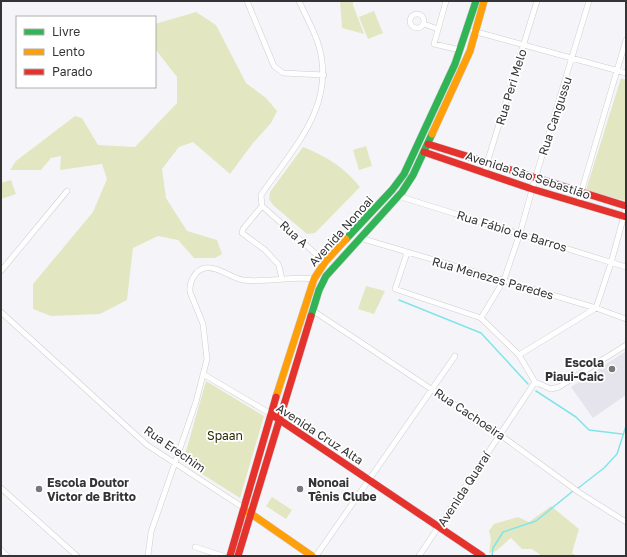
<svg xmlns="http://www.w3.org/2000/svg" width="627" height="557" viewBox="0 0 627 557" font-family="'Golos Text',sans-serif">
<rect width="100%" height="100%" fill="#f5f5f9"/>
<path fill="#e5e4ec" d="M626,351v44l-33,23 -22,-31z"/>
<path fill="#e2e7c1" d="M340,1h13v4l11,29 -22,-6z
M374,11l9,22 -15,6 -9,-22z
M196,12l20,13 30,58 20,15 11,13 -6,12 -18,20 -23,31 -37,-32 -14,5 -17,22 4,29 21,33 30,9 5,14 -7,4h-21l-16,-18 -20,-4 -25,12 -6,52 -27,14 -49,2 -18,-7v-25l60,-72 14,-33 -5,-15 -42,6 1,-14 -10,2 -10,12h-31l6,-9 59,-45 7,2 16,27 37,2 42,-44v-26l-21,-27 -1,-26z
M621,78l5,2v121l-40,-11z
M366,146l6,20 -13,4 -6,-20z
M303,147c23,9 42,21 57,40l-45,46 -8,1 -34,-29 -4,-6 1,-7z
M11,180l5,14 -15,5v-16z
M366,286l19,5 -11,23 -16,-5z
M206,381l58,35 -24,82 -57,-36z
M272,497l20,13 -6,9 -20,-13z
M551,506l28,23 -7,24 5,3h-35l-10,-7h-10l-11,-11 -15,13 -7,2 2,-14 -2,-8 5,-7 24,-7 11,5z"/>
<g fill="none" stroke-linecap="round" stroke-linejoin="round">
<path stroke="#82e4e9" stroke-width="1.5" d="M399,300l82,33 47,51
M536,391l40,26 13,13 33,4
M577,489l27,-21 13,-14 9,-28
M492,556l1,-8 10,-16 33,-11 37,-30"/>
<defs>
<path id="street" d="M247,1l27,65 9,7 41,2
M446,1l-12,43 26,6
M410 21a7 7 0 1 1 14 0a7 7 0 1 1-14 0Z
M424,24l14,5
M473,31l153,42
M484,173l53,-172
M398,196l228,71
M578,203l48,-163
M262,206l-1,-11c33,-48 78,-92 56,-155 -5,-13 -12,-26 -18,-39
M262,206l63,56
M262,206l-19,23 -1,4 23,17 13,14
M360,238l236,70 30,11
M407,253l-12,36 86,29 38,37 16,27 16,7 8,-2 67,-42
M279,266l3,13
M1,271l66,-80
M312,310l187,124 81,59 46,29
M1,312l146,133 97,63
M481,318l23,-38 16,-47 15,-54 54,-178
M519,355l77,-47 15,-45 15,-55
M203,374l68,40
M1,488l76,68
M195,547l28,9
M1,550l6,6
M148,556l3,-24 45,-130 11,-43 -4,-35 -13,-32c-1,-10 5,-22 15,-24 13,-2 26,10 38,12 23,3 48,-4 71,-1
M316,556l139,-200
M419,556l116,-174"/>
<path id="fast" d="M346,239l46,-49 12,-16 51,-110 21,-63
M311,316l8,-26 7,-14 76,-84 11,-17 19,-41"/>
<path id="slow" d="M432,134l38,-83 14,-50
M276,397l38,-118 11,-17 21,-23
M247,511l65,45"/>
<path id="jam" d="M428,144l198,62
M424,152l108,37 94,28
M271,414l211,142
M230,556l46,-159
M238,556l73,-240"/>
</defs>
<use href="#street" stroke="#ceced1" stroke-width="6"/>
<use href="#fast" stroke="#ceced1" stroke-width="8"/>
<use href="#slow" stroke="#ceced1" stroke-width="8"/>
<use href="#jam" stroke="#ceced1" stroke-width="8"/>
<use href="#street" stroke="#fefefe" stroke-width="5"/>
<use href="#fast" stroke="#30b455" stroke-width="7"/>
<use href="#slow" stroke="#ff9f0a" stroke-width="7"/>
<use href="#jam" stroke="#e5322d" stroke-width="7"/>
</g>
<g fill="#78787a" stroke="#fff" stroke-width="1.5">
<circle cx="612" cy="369" r="4"/>
<circle cx="39" cy="489" r="4"/>
<circle cx="300" cy="489" r="4"/>
</g>
<g text-anchor="middle" dominant-baseline="central" stroke-width="3.5" stroke-linejoin="round" paint-order="stroke">
<g font-size="12" fill="#343436" stroke="#fff">
<text transform="translate(511 87) rotate(-73)">Rua Peri Melo</text>
<text transform="translate(555 116) rotate(-72)">Rua Cangussu</text>
<text transform="translate(528 175) rotate(18)">Avenida São Sebastião</text>
<text transform="translate(341 231) rotate(-48)">Avenida Nonoai</text>
<text transform="translate(512 231) rotate(17)">Rua Fábio de Barros</text>
<text transform="translate(294 234) rotate(42)">Rua A</text>
<text transform="translate(493 278) rotate(16)">Rua Menezes Paredes</text>
<text transform="translate(470 414) rotate(34)">Rua Cachoeira</text>
<text transform="translate(320 434) rotate(33)">Avenida Cruz Alta</text>
<text transform="translate(175 449) rotate(35)">Rua Erechim</text>
<text transform="translate(464 489) rotate(-57)">Avenida Quaraí</text>
</g>
<g font-size="12" font-weight="bold" fill="#343436" stroke="#fff" text-anchor="start">
<text x="604" y="362" text-anchor="end">Escola<tspan x="604" dy="14">Piaui-Caic</tspan></text>
<text x="47" y="482">Escola Doutor<tspan x="47" dy="14">Victor de Britto</tspan></text>
<text x="308" y="482">Nonoai<tspan x="308" dy="14">Tênis Clube</tspan></text>
</g>
<g font-size="12" fill="#2c2f06" stroke="#fff">
<text x="225" y="435">Spaan</text>
</g>
</g>
<rect width="627" height="557" fill="none" stroke="#343436" stroke-width="4"/>
<rect x="16" y="16" width="140" height="72" fill="#ffffff" stroke="#aeaeaf"/>
<rect x="24" y="29" width="20" height="6" fill="#30b455" stroke="#aeaeaf"/>
<text x="52" y="36" font-size="12" fill="#343436">Livre</text>
<rect x="24" y="49" width="20" height="6" fill="#ff9f0a" stroke="#aeaeaf"/>
<text x="52" y="56" font-size="12" fill="#343436">Lento</text>
<rect x="24" y="69" width="20" height="6" fill="#e5322d" stroke="#aeaeaf"/>
<text x="52" y="76" font-size="12" fill="#343436">Parado</text>
</svg>
